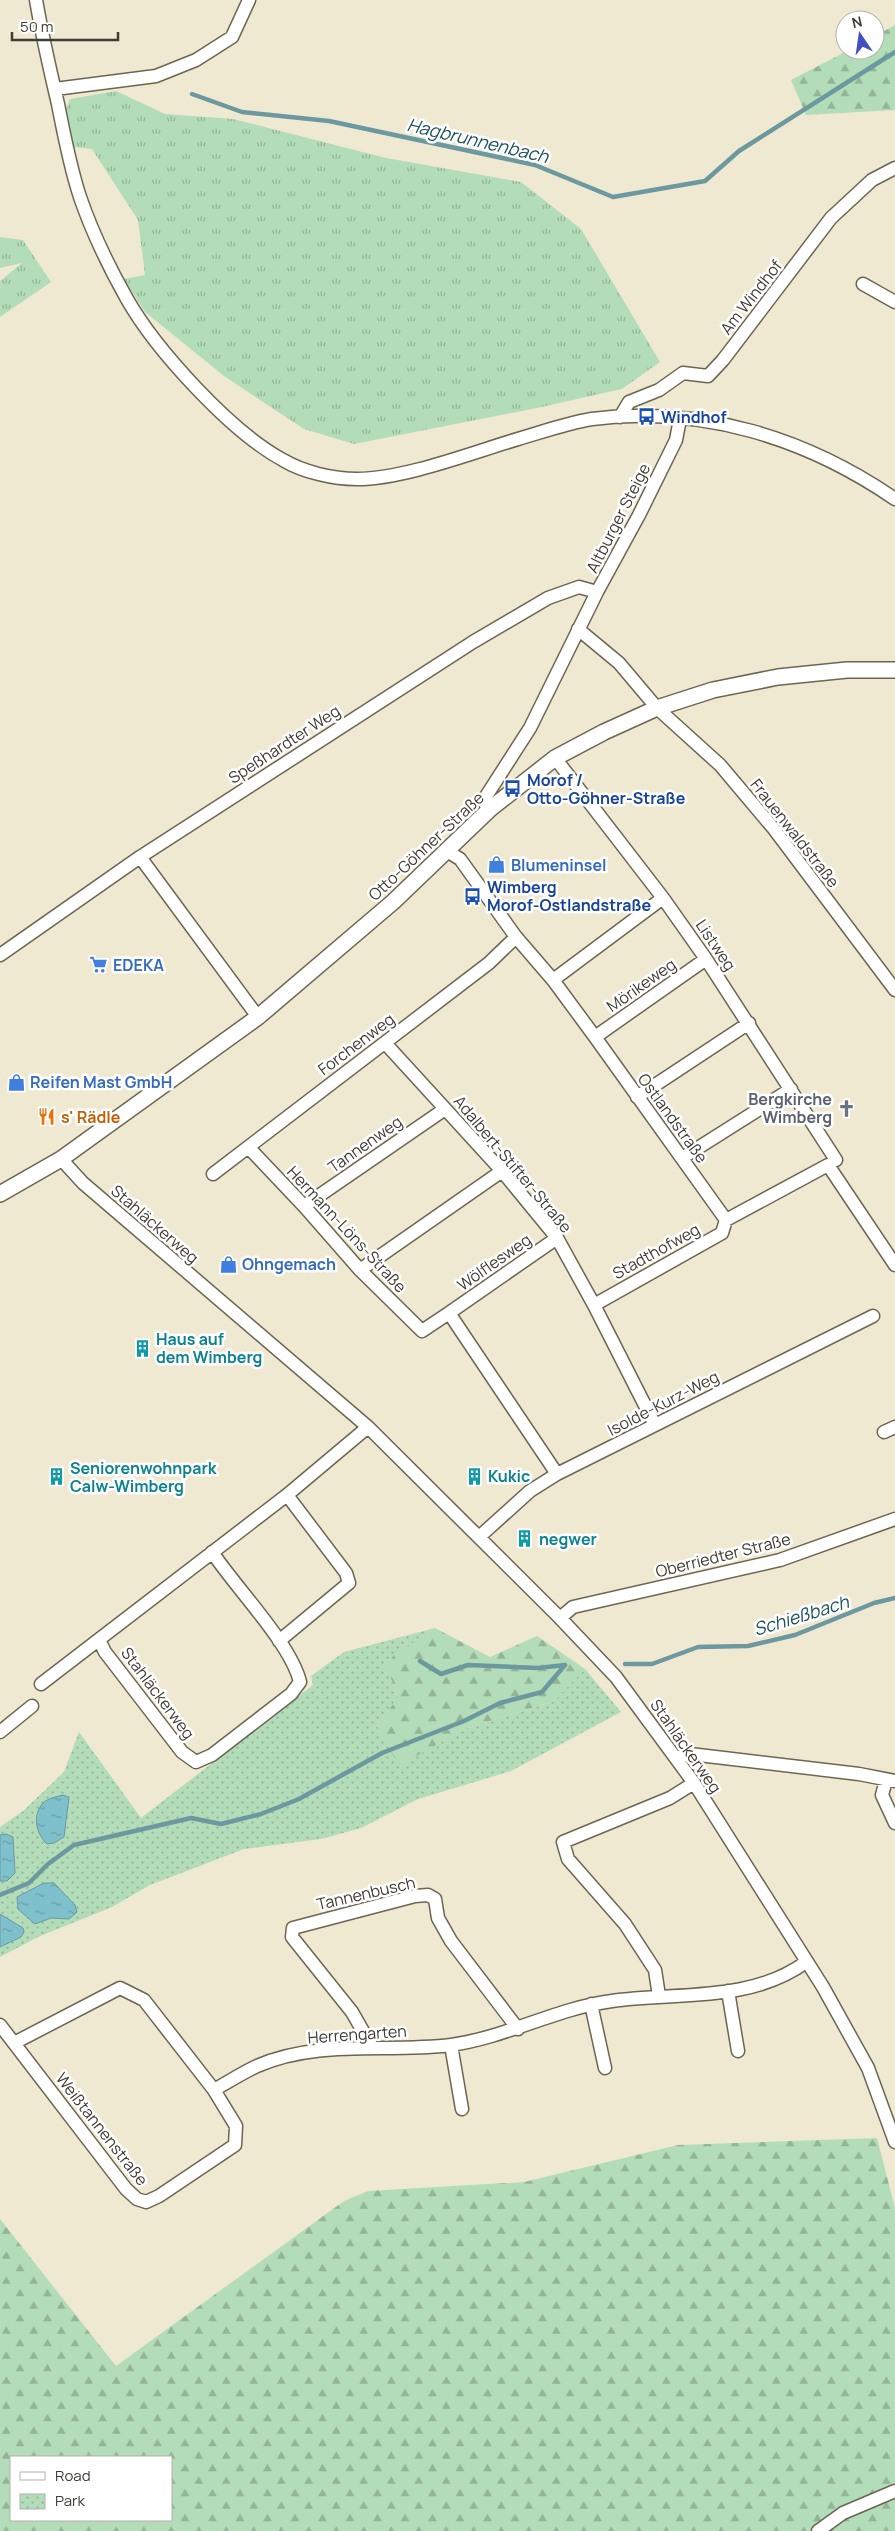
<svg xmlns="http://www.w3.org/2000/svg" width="895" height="2531" viewBox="0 0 895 2531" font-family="Manrope,sans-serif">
<defs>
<pattern id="grass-tufts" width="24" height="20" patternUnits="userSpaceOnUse" patternTransform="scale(1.25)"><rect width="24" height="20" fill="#b3dcb9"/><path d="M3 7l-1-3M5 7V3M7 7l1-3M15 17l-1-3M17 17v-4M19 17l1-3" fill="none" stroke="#93b497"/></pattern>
<pattern id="forest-firs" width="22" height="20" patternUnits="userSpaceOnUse" patternTransform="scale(1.25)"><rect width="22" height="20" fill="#b3dcb9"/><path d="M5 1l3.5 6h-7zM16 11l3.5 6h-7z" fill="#93b497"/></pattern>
<pattern id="park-dots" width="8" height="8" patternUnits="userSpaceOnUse" patternTransform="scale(1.25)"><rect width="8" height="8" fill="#b3dcb9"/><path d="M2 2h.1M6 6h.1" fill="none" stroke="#93b497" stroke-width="1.8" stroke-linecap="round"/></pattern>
<pattern id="water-ripples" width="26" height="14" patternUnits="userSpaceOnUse" patternTransform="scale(1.25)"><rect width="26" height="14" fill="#7fc0cd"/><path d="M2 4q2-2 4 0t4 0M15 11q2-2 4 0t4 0" fill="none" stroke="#699da7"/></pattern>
</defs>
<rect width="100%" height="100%" fill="#efe9d2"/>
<path fill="url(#grass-tufts)" d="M116,91l49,23 68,5 153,39 135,24 60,47 79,133 -38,27 -85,19 -183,36 -50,-15 -80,-53 -79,-64 -21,-33 21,-4 -7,-55 -46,-71 -19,-2 -8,-36 5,-12z
M0,237l23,3 28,42 -51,35v-36l22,-18 -22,5z"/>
<path fill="url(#forest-firs)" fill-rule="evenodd" d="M895,25v85l-89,5 -15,-35 58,-30h26v-14z
M435,1628l55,29 47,-21 48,33 -31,32 -92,29 -63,37 -22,-41 21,-29 -12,-31 7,-11z
M877,2138l18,70v323h-895v-312l116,147 228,-165 24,-10 156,-9 154,-37zM11,2457h160v63h-160z"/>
<path fill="url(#park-dots)" d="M435,1628l-41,27 -8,11 12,31 -21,29 22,40 63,-36 92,-29 31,-32 36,43 -110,59 -93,28 -57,29 -40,11 -77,10 -94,36 -38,22 -74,30 -38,20v-130l23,-16 41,-39 15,-40 62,86 172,-133 -2,-9 33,-24z"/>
<path fill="url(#water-ripples)" stroke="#6c989f" d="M62,1795l7,2 -5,40 -10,6 -7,1c-11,-10 -15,-29 -4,-41 5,-5 14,-6 19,-8z
M6,1834l7,3 2,36 -8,8h-7v-46z
M44,1883h10l21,22 2,7 -8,7 -18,-1 -16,6 -17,-15 -1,-12z
M0,1914l23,14 1,4 -3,5 -21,10z"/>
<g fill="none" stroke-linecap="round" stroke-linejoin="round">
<path stroke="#6c989f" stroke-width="4.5" d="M192,94l50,18 87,9 206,44 78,32 92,-16 34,-30 156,-99
M420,1661l21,13 27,-9 70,3 27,-3
M625,1664h27l46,-17 50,-1 47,-11 79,-32 21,-5
M0,1895l29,-12 19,-19 26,-19 117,-27 30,6 40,-10 38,-15 83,-46 82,-32 36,-18 42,-11 23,-27"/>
<defs>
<path id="minor" d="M36,0c6,35 14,70 22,104 6,31 12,63 22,93 12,35 29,70 47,102 29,51 104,133 156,161 20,12 50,19 74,19 47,0 114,-26 161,-40 24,-7 49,-16 74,-20 109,-14 214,19 303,80
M55,89l101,-13 40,-16 36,-23 17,-37
M863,284l32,18
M620,417l9,-15 30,-12 24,-17 25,3 15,-16 108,-142 41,-38 23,-12
M578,629l41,34 38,45 63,57 54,64 121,161
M555,758l108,140 43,61 130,201
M490,809l-7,-8 47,-73 67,-136 42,-77 37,-75 4,-21
M447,851l13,8 56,78 37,43 42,57 131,183 102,-55 67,100
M140,857l118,160
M0,955l140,-98 333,-215 75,-44 31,-11 18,5
M553,980l110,-82
M595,1037l111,-78
M385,1043l117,128 55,67 37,67 61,120
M637,1097l112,-74
M249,1148l55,58 56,64 62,61 27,-18 108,161
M682,1158l109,-69
M61,1159l22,24 285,244 192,191 56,59 78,106 129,204 45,81 27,74
M213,1174l276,-211 27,-26
M304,1206l141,-97
M360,1270l142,-99
M594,1305l128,-72 4,-13
M449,1313l108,-75
M884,1432l11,-5
M479,1537l51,-46 27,-17 316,-158
M560,1618l13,-11 207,-47 115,-41
M99,1640l6,12 77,100 14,10 16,-7 79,-61 9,-12c-9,-38 -64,-94 -88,-130
M279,1641l70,-58 -3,-10 -59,-78
M41,1684l246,-189 81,-68
M0,1732l32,-26
M677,1758l13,-4 169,20 36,7
M886,1780l-4,15 13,28
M728,1991l10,60
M659,1996l-4,-26 -30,-46 -57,-65 -5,-17 107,-44 24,-15
M591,2004l14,64
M0,2025l126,164 11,10 9,3 13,-6 76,-51 1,-19 -22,-36 -70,-90 -24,-12 -106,55
M451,2045l11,64
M372,2047l-20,-35 -60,-75 1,-9 122,-32 13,-1 7,4 3,19 13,23 67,88
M214,2090c14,-8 28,-17 43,-24 62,-27 130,-13 194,-21 56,-8 106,-37 161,-44 64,-9 138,2 194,-39
M818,2531l25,-18 52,-22"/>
<path id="tertiary" d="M0,1194l61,-35 197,-142 135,-115 97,-93 65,-51 49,-26 53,-24 56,-18 65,-13 69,-7h48"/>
</defs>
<use href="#minor" stroke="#6b6552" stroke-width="15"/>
<use href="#tertiary" stroke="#6b6552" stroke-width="18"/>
<use href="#minor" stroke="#fff" stroke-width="12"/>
<use href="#tertiary" stroke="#fff" stroke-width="15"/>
</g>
<defs>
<symbol id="bus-bare" viewBox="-9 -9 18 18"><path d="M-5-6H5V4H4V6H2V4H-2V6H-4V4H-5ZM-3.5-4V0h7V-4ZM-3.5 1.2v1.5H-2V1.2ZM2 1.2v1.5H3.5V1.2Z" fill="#1a4fb4" stroke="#fff" stroke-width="2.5" paint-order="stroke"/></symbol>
<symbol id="shop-bare" viewBox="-9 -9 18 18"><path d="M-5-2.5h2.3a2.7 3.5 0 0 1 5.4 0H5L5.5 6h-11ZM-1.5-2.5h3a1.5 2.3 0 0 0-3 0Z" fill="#3f7fe0" stroke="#fff" stroke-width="2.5" paint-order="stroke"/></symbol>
<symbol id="supermarket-bare" viewBox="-9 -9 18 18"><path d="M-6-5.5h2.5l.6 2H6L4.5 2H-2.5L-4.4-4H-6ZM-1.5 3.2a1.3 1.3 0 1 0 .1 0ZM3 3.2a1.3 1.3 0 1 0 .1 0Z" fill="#3f7fe0" stroke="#fff" stroke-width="2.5" paint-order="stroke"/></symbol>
<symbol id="church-bare" viewBox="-9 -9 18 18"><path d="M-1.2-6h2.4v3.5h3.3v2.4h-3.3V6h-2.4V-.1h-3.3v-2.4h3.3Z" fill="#6b7280" stroke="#fff" stroke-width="2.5" paint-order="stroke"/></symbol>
<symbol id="restaurant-bare" viewBox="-9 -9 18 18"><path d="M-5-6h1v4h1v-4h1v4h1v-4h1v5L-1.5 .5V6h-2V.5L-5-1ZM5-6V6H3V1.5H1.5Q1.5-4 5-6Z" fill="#e8710a" stroke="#fff" stroke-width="2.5" paint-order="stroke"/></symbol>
<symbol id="building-bare" viewBox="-9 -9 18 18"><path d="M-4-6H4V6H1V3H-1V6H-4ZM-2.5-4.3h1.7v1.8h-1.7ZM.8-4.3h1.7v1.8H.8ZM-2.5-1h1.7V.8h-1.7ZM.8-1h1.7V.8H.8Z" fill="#0f9aa8" stroke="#fff" stroke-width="2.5" paint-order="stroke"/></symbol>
</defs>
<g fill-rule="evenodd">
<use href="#bus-bare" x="634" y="404" width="25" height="25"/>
<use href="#bus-bare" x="500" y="776" width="25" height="25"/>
<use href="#shop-bare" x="484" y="852" width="25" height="25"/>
<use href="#bus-bare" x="460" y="884" width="25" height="25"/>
<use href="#supermarket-bare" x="86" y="952" width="25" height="25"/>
<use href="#shop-bare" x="4" y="1070" width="25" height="25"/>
<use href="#church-bare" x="834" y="1096" width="25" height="25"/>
<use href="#restaurant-bare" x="34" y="1104" width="25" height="25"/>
<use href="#shop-bare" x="216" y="1252" width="25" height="25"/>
<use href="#building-bare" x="130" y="1336" width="25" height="25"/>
<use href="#building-bare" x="462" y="1464" width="25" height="25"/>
<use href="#building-bare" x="44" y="1464" width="25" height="25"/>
<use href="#building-bare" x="512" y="1526" width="25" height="25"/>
</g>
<g text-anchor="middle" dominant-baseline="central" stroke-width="5" stroke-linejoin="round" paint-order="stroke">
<g font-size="16" fill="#3e3c33" stroke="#fff">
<text transform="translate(751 297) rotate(-52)">Am Windhof</text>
<text transform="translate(618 518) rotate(-63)">Altburger Steige</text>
<text transform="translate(284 744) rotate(-33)">Speßhardter Weg</text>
<text transform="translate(795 833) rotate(52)">Frauenwaldstraße</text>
<text transform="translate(426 846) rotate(-43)">Otto-Göhner-Straße</text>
<text transform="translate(716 945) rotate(56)">Listweg</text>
<text transform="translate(641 985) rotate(-35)">Mörikeweg</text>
<text transform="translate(356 1044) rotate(-37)">Forchenweg</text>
<text transform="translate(673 1118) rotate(54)">Ostlandstraße</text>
<text transform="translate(365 1144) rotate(-35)">Tannenweg</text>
<text transform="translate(513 1164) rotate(50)">Adalbert-Stifter-Straße</text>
<text transform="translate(155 1224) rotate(41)">Stahläckerweg</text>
<text transform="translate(347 1229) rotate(47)">Hermann-Löns-Straße</text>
<text transform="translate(656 1251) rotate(-29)">Stadthofweg</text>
<text transform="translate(494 1262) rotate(-35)">Wölflesweg</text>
<text transform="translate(663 1403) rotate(-27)">Isolde-Kurz-Weg</text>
<text transform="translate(723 1555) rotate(-14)">Oberriedter Straße</text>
<text transform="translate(158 1693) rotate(53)">Stahläckerweg</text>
<text transform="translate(686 1746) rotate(55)">Stahläckerweg</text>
<text transform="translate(366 1893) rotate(-13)">Tannenbusch</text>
<text transform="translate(357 2034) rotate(-4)">Herrengarten</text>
<text transform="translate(102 2129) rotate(52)">Weißtannenstraße</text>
</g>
<g font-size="16" font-weight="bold" fill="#164399" stroke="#fff" text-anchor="start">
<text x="661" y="417">Windhof</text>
<text x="527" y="780">Morof /<tspan x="527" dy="18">Otto-Göhner-Straße</tspan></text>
<text x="487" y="887">Wimberg<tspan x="487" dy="18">Morof-Ostlandstraße</tspan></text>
</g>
<g font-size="16" font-weight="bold" fill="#366cbe" stroke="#fff" text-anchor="start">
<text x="511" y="865">Blumeninsel</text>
<text x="113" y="965">EDEKA</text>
<text x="30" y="1082">Reifen Mast GmbH</text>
<text x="242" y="1264">Ohngemach</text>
</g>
<g font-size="16" font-weight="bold" fill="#5b616d" stroke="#fff" text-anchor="end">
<text x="832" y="1099">Bergkirche<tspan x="832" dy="18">Wimberg</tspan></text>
</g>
<g font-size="16" font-weight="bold" fill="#c56008" stroke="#fff" text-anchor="start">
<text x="61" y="1117">s' Rädle</text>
</g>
<g font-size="16" font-weight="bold" fill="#0d838f" stroke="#fff" text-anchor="start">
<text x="156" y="1339">Haus auf<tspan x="156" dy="18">dem Wimberg</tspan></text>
<text x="70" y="1468">Seniorenwohnpark<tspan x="70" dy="18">Calw-Wimberg</tspan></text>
<text x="488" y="1476">Kukic</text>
<text x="539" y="1539">negwer</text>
</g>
<g font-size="18" font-style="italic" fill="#1a525c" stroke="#fff">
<text transform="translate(478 140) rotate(13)">Hagbrunnenbach</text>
<text transform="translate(801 1615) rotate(-17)">Schießbach</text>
</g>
</g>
<rect x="10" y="2456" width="162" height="65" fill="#ffffff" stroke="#b2b1ad"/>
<rect x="20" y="2472" width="25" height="8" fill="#ffffff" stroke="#b2b1ad"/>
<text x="55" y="2481" font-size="15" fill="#3e3c33">Road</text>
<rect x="20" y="2494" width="25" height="15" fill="url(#park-dots)" stroke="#b2b1ad"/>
<text x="55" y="2506" font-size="15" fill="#3e3c33">Park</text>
<g transform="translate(860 35) rotate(347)"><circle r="24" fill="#ffffff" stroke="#b2b1ad"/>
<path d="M0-4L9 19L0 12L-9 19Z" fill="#4250c4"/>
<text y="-8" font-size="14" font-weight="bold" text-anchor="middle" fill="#3e3c33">N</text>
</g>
<path d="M12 32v8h106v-8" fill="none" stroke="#3e3c33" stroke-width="2.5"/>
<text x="20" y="32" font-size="15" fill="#3e3c33" stroke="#ffffff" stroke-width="4" paint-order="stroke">50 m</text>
</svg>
